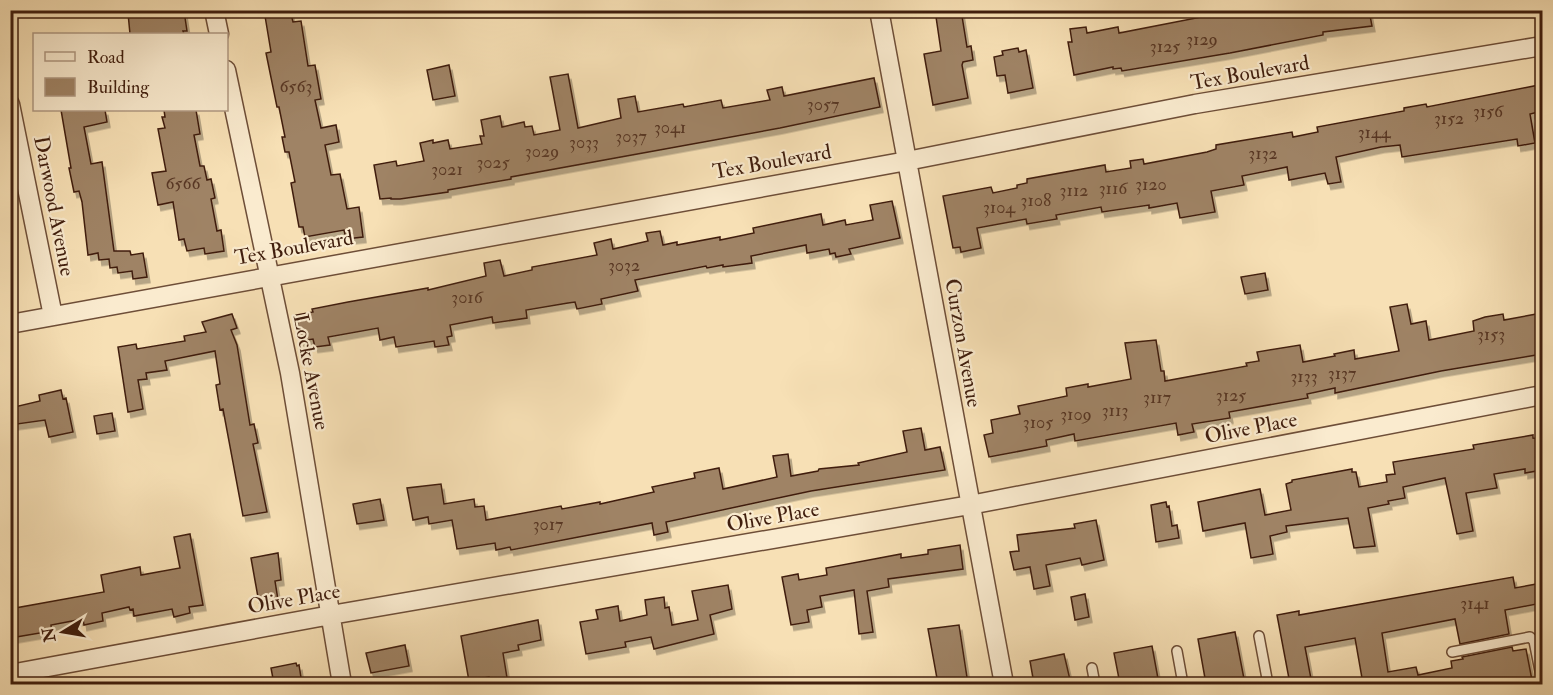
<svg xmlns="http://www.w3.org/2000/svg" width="1553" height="695" viewBox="0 0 1553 695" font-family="'IM FELL Double Pica',serif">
<defs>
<filter id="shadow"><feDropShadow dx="3" dy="5.5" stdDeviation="0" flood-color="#0004"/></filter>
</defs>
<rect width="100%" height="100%" fill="#f7e0b5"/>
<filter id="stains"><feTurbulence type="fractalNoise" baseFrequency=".00333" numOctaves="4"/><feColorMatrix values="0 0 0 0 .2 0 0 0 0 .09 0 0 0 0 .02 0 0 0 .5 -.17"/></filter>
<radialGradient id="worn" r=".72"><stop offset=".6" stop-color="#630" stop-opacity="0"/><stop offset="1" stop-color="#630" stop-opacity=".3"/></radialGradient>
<path fill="#9f8365" stroke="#401e0e" stroke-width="1.5" filter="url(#shadow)" d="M142,10h29l1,3 12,-2 3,20h-4l1,3h-54l-2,-21z
M264,10h26l3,12 8,-1 7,45 7,-1 6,34 -6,1 6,28 15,-3 3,17 -14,3 6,30 9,-1 7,35 12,-2 4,30 -17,2 -2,-9 -39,7 -2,-10h-4l-8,-44 4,-1 -6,-30h-4l-3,-15h3l-6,-30h-2l-11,-54 5,-1z
M935,10h26l6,37 4,-1 2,14 -10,2 -1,3 6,33 -35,7 -9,-51 17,-3z
M1221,10h148l3,16 -49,6v3l-93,18 -108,18 -1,-3 -8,1v-2l-39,8 -6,-33h4l-2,-13 16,-2 1,6 31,-6 1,6 103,-20z
M1018,48l1,4 7,-2 7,38 -25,5 -3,-18 -8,1 -3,-19 9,-2 -1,-4z
M449,65l6,31 -22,4 -6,-30z
M568,74l10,54 43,-10 -3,-19 17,-3 3,16 45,-8 1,3 37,-7 2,8 47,-8 -3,-10 15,-3 2,9 90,-18 6,29 -100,21 -269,49v2l-63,11v2l-48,7h-9v-1l-11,1 -6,-34 22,-4 1,5 27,-5 -4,-18 13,-3v3l15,-3 2,9 32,-5 -2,-8h4l-3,-16 19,-4 2,11 22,-5 1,5 7,-1 2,9 26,-5 -10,-53z
M1539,85l3,26 -12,3 5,29 -17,3 -1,-7 -115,18 -2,-12 -19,2 -45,10 5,25 -13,2 -3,-11 -36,7 -2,-13 -45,9 2,9 -33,6 4,21 -35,6 -3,-15 -28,5v-3l-47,7 -1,-5 -45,8 1,4 -30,5 -1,-5 -49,9 4,20 -20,4 -1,-5 -7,1 -10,-52 48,-9 2,6 24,-5v-3l10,-2v-4l78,-14 1,7 25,-4 -1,-7 13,-2 1,5 63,-12 9,-3v-4l76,-13 1,5 25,-5 -1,-5 87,-16v-3l22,-4 1,3z
M61,110h44l2,12 -23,5 7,37 11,-2 12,89h16l1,4 12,-2 4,24 -14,2 -1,-8 -14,2 -1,-6 -7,1 -1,-9 -10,1 -1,-7 -10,2 -6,-53 -3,-11 -5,1 -5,-24h2z
M164,110h32l4,24 -6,1 6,31h4l3,14 4,-1 4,19 -4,1 6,32 4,-1 3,21 -19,3 -1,-6 -17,3 -3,-12 -5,1 -6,-38 -15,3 -6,-32 14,-2 -8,-42 7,-1 -3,-11h3z
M892,201l8,37 -51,11 2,5 -15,3 -1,-4 -5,1 -1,-5 -22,4 -1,-8 -55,11 1,7 -29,4v-2l-16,3 -1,-2 -71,14 3,11 -37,8 1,5 -25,5 -2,-7 -7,1 -42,7 1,8 -34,5 -1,-6 -42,8 2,11 -5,1 2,8 -14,2 -1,-6 -38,6 -2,-10 -14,3 -2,-12 -50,9 2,8 -15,2 -2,-8 -12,2 -5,-26 17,-3 -1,-3 36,-7 80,-14v2l58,-14 -2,-13 16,-3 4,16 28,-6v-3l65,-12 -3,-12 17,-4 2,10 35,-8 -2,-8 14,-2 3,14 14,-3v3l43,-8v3l34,-7 -1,-5 68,-14 2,11 22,-5 1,5 27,-5 -3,-15z
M1265,273l3,17 -23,4 -4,-17z
M1407,304l4,20 15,-3 3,19 45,-9 -1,-10 12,-4 18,-3 1,6 38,-7v41l-101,17 -106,22v-5l-28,6 1,4 -79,14 1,6 -38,6 2,8 -16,3 -2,-12 -101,18 -1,-7 -28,6 1,6 -58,11 -5,-22 9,-2 -2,-13 29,-6 -2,-8 49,-10 -1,-8 22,-4v3l43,-8 -6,-36 31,-3 5,31h3l1,10 82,-15 -1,-3 13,-2 -2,-9 43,-7 3,17 32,-6 -1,-2 20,-4 1,9 44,-8 -9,-44z
M232,314l5,14 -6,2 6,15 13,80 4,-1 4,19 -5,1 14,68 -24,4 -20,-107 -3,1 -4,-25 4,-1 -5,-33 -50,10 2,9 -21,3 1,6 -9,1 5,29 -15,3 -10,-65 18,-3 1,5 48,-8 -1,-5 22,-4 -4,-10z
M61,390l2,9 3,-1 7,34 -24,5 -4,-17 -35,5v-17l30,-7 -1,-6z
M112,413l3,18 -18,3 -3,-18z
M921,428l4,22 15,-3 5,23 -134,21 -145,31 2,10 -14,3 -2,-12 -141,27 -1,-3 -14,3 -1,-7 -38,6 -5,-29 -23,4 -1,-7 -15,3 -6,-32 34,-4 3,20 30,-5 1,8 9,-1 2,14 75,-14 1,3 38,-7v2l54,-12 -2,-5 43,-9 -1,-5 25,-5 4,21 54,-12 -4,-21 15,-2 3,22 27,-5 1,-2 40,-4 -1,-2 49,-11 -4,-21z
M1533,435v3l9,1v31l-17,3v-4l-31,5 3,14 -31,5 7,38 -16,3 -12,-56 -42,9 2,11 -17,3 1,3 -21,4 7,38 -21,2 -6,-30 -62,8 1,6 -17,4 3,18 -22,4 -6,-35 -42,8 -5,-29 62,-13 5,26 26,-5 -5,-26 6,-2v-2l60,-11v3h4l3,15 28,-5 -1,-7 9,-1 -2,-12 81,-13 -1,-4z
M380,499l4,21 -27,4 -4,-20z
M1166,502l1,5 2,-1 3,20 5,-1 2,13 -23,4 -5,-37z
M1096,520l8,40 -22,5 -2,-7 -34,7 4,21 -16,3 -4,-22 -16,3 -4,-18 9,-1 -2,-16 58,-7 -1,-4z
M190,534l13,71 -14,2 1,6 -16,4 -2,-8 -38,7 -1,-7 -3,1 -1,-3 -27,6 1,8 -19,4 -1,-6 -32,6 1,6 -42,7v-29l94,-17 -3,-17 39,-8 1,8 39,-7 -6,-31z
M960,545l3,24 -75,10 1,8 -22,4 6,41 -14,2 -5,-44 -34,6 2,11 -15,3 2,12 -18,3 -9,-48 16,-3 1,6 28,-5 -1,-7 75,-14v4l27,-4v-4z
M278,553l3,27 -6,1 3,19 -19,3 -8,-45z
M1513,577l2,11 27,-5v20l-37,7 4,24 -49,10 -5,-25 -73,14 6,39 28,-5 2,8 34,-7 -1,-7 12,-2 -1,-2 50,-10 1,4 13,-2 6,31 -7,1 1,3h-165l-1,-6h2l-7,-40 -50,9 7,37h-22l-13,-69 22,-4v4z
M728,585l4,24 -22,6 4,19 -60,15 -3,-12 -26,5 1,5 -40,7 -6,-32 18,-3 -2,-9 22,-4 2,15 27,-6 -2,-15 19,-3 1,11 4,-1 3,18 26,-5 -6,-29z
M1085,594l4,23 -14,3 -4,-23z
M538,620l3,20 -23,5 1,5 -16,3 5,31h-18l-1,-7 -20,4 -8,-45z
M959,625l9,59h-30l-10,-55z
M1235,632l10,52h-39l-8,-45z
M405,645l4,21 -38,7 -5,-20z
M1152,646l7,38h-39l-6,-31z
M1064,654l7,30h-37l-4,-23z
M296,663l1,3 2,-1 3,19h-28l-3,-16z"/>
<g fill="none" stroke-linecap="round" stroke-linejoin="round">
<defs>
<path id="lane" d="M1259,636l9,48
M1177,651l6,33
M1452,652l78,-15 4,4 8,40
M1092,668l3,16"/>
<path id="street" d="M214,10l5,24
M879,10l125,674
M226,70l64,303 52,311
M10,104l43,212
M10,324l897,-163 288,-57 347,-58
M10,674l321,-59 639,-110 572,-110"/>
</defs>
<use href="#lane" stroke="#6e4e38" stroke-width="12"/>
<use href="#street" stroke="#6e4e38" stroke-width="21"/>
<use href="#lane" stroke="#faebcf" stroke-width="9"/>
<use href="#street" stroke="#faebcf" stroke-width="18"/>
</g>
<g text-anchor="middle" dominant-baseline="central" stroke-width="4.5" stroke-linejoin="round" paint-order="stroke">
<g font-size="18" fill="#583724">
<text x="1202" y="39">3129</text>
<text x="1165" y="46">3125</text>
<text x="296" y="86">6563</text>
<text x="823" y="104">3057</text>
<text x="1488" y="111">3156</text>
<text x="1449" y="118">3152</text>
<text x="670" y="127">3041</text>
<text x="1374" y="132">3144</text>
<text x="631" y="136">3037</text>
<text x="584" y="142">3033</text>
<text x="542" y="151">3029</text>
<text x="1263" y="153">3132</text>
<text x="493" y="162">3025</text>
<text x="447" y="169">3021</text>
<text x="183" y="183">6566</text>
<text x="1151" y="184">3120</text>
<text x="1113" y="188">3116</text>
<text x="1074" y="190">3112</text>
<text x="1036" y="200">3108</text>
<text x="999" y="207">3104</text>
<text x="624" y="265">3032</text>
<text x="467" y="297">3016</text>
<text x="1491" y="334">3153</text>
<text x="1342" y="373">3137</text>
<text x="1304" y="376">3133</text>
<text x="1231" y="395">3125</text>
<text x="1157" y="397">3117</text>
<text x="1115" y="410">3113</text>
<text x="1076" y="414">3109</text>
<text x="1038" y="422">3105</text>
<text x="548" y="524">3017</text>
<text x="1475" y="603">3141</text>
</g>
<g font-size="21" fill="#401e0e" stroke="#faebcf">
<text transform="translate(1250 73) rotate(-10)">Tex Boulevard</text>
<text transform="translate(772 162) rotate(-10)">Tex Boulevard</text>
<text transform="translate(54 206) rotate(79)">Darwood Avenue</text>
<text transform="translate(294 248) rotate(-10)">Tex Boulevard</text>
<text transform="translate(963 343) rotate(80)">Curzon Avenue</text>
<text transform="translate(311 372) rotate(79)">Locke Avenue</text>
<text transform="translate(1251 428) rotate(-11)">Olive Place</text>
<text transform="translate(773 517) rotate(-10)">Olive Place</text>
<text transform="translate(294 599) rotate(-10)">Olive Place</text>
</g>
</g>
<rect width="1553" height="695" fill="none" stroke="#f7e0b5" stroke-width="36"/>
<rect x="12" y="12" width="1529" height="671" fill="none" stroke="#401e0e" stroke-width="3"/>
<rect x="18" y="18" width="1517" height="659" fill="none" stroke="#401e0e" stroke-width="1.5"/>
<rect x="33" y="33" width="195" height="78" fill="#faebcf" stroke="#b09982" stroke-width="1.5"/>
<rect x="45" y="52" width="30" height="9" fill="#faebcf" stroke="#b09982" stroke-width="1.5"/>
<text x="87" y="63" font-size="18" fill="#401e0e">Road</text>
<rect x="45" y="78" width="30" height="18" fill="#9f8365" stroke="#b09982" stroke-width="1.5"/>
<text x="87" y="93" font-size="18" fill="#401e0e">Building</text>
<g transform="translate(63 632) rotate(259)" stroke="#faebcf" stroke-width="4.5" paint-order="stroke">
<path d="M0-4.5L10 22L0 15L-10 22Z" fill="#401e0e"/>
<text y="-9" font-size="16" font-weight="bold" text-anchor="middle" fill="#401e0e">N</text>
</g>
<rect width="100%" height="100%" filter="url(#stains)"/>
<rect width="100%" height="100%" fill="url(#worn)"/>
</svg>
